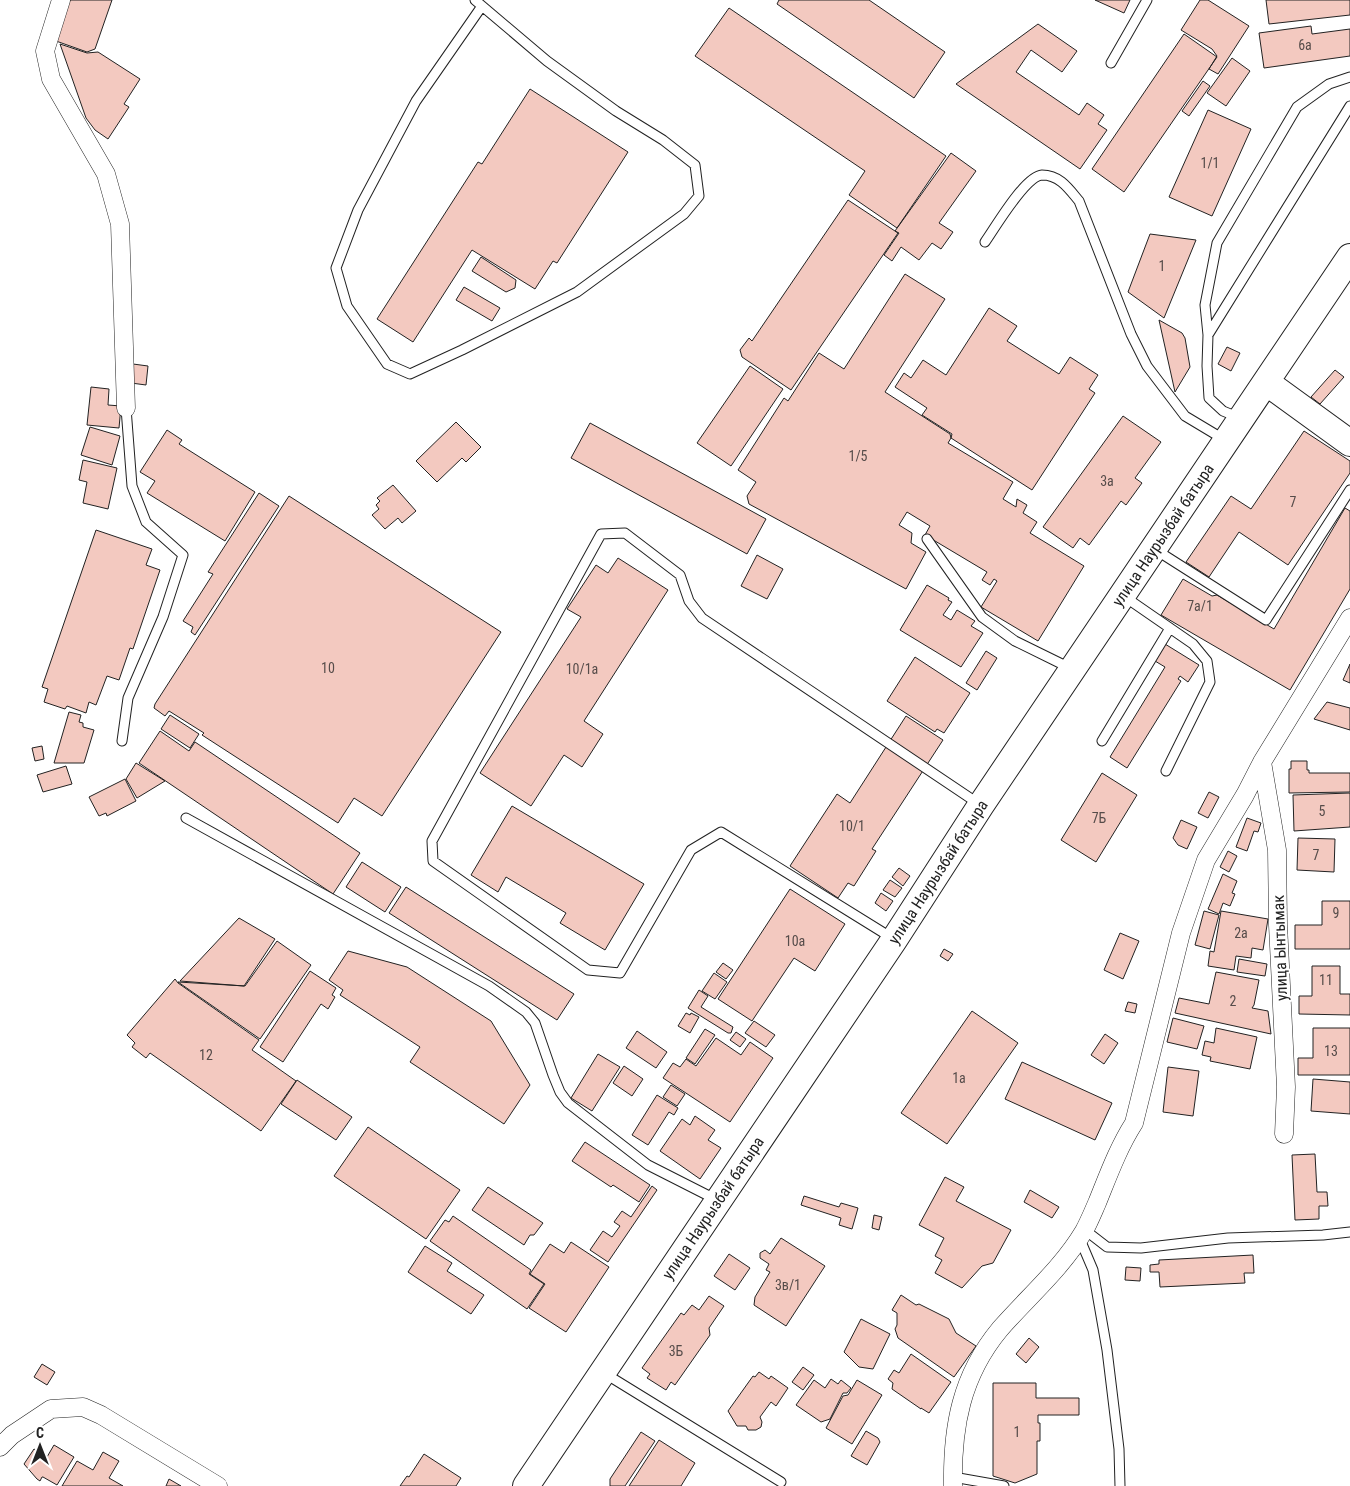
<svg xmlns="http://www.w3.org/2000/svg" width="1350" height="1486" viewBox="0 0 1350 1486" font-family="'Roboto Condensed',sans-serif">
<rect width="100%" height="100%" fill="#fff"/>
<path fill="#f3c9c0" stroke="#222" d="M70,0h42l-17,49 -8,3 -31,-11z
M779,0h90l76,52 -31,46 -137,-94z
M1095,0h35l-6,13z
M1200,0h8l41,26 -31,48 -9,-5 8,-13 -5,-7 -31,-19z
M1266,0h84v15l-81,9z
M729,8l217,148 -49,72 -48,-33 16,-24 -170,-115z
M1038,24l39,27 -15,21 -31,-22 -15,22 63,43 8,-12 17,12 -6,9 9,6 -27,39 -124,-85z
M1311,26l1,8 38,-5v27l-86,12 -5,-35z
M1184,34l33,23 -93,135 -32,-23z
M60,44l27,9 11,-1 42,27 -16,25 5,3 -21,32 -13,-9 -9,-12z
M1232,58l18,13 -24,35 -19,-13z
M1203,81l7,5 -21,30 -7,-5z
M530,89l98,63 -71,111 -4,-2 -18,28 -63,-39 -59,92 -36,-23 101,-157 4,2z
M1208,110l43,19 -39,87 -43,-19z
M951,153l25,18 -37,52 14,9 -12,17 -9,-6 -13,17 -18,-13 -9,14 -8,-6 15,-22 -4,-2z
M848,200l50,33 -107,157 -49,-33 -2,-7 9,-12 3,3z
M1150,234l46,6 -32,78 -36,-26z
M481,257l35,23 -1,8 -9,4 -34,-21z
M905,274l40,25 -60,93 65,42 1,4 -3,5 65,39 -10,17 13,8 1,-8 10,6 -4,8 14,9 -7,11 54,33 -46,75 -57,-34 16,-26 -3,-2 -4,6 -8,-5 5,-8 -62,-37 5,-9 -23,-14 -8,13 13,8 -1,10 15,9 -20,37 -157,-85 -2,-8 9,-14 -18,-12 46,-72 4,3 31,-48 25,16z
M464,287l36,21 -8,13 -36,-21z
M989,308l28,18 -10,15 52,33 11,-17 28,18 -9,14 6,4 -63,97 -81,-52 1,-4 -30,-19 5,-7 -32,-21 9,-14 7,5 12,-18 23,15z
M1159,320l23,13 3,5 5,29 -15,25z
M1227,347l13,6 -9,18 -13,-7z
M133,364l15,2 -2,19 -15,-2z
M750,366l33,23 -52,77 -34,-23z
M1335,370l9,7 -24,27 -9,-7z
M91,387l18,2 -1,16 13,1 -2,22 -32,-3z
M1123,416l38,26 -26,36 7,5 -16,22 -5,-4 -32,44 -9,-7 -7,10 -30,-21z
M456,422l25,25 -15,15 -4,-4 -25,24 -21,-21z
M590,423l176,96 -19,35 -176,-96z
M90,427l30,9 -8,29 -31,-10z
M167,430l15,10 -3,4 76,48 -30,49 -78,-48 8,-12 -15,-9z
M1304,431l46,30v12l-62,92 -49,-33 -30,45 -23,-15 45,-66 20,13z
M83,460l34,8 -9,41 -25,-6 4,-21 -8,-2z
M393,485l23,26 -14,12 -4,-5 -13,11 -13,-14 7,-6 -3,-4 4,-4 -3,-3z
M259,493l20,13 -84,129 -4,-3 2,-5 -10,-6 30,-47 -5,-2z
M289,496l212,136 -119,184 -28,-18 -16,25 -136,-88 2,-2 -35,-22 -4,5 -11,-8 1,-4z
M1345,508l5,3v78l-60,101 -129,-75 22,-36 29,17 5,-1 57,34z
M96,530l56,19 -6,16 14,5 -27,79 -3,-1 -11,32 -12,-4 -11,29 -7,-3 -3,11 -19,-7 -2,3 -21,-7 4,-13 -6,-2z
M757,555l26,14 -16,30 -26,-13z
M618,558l50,32 -84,131 19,13 -21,33 -18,-12 -33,51 -51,-33 101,-156 -14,-8 29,-44 12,8z
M927,585l22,13 -1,2 4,2 -9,13 8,5 6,-10 18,11 -4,5 12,7 -22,34 -61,-37z
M1165,644l34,21 -11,17 -8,-6 -2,3 3,2 -54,87 -17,-11 55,-90 -10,-6z
M986,651l11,7 -20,32 -11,-7z
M915,657l55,36 -26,40 -7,-4 -2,3 -48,-31z
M1350,664v19l-7,-3z
M1327,702l23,6v22l-36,-11z
M69,712l12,3 -2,7 4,1v4l11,3 -10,33h-30z
M170,715l29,19 -9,14 -29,-19z
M906,716l37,24 -71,109 4,2 -22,35 -6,-3 -10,15 -48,-32 47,-72 13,9z
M160,731l29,20 6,-9 165,111 -27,41 -194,-131z
M42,746l2,13 -9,2 -3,-13z
M1291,761h16v9h2v3h41v19l-61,1v-24h2z
M136,763l29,18 -28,17 -11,-19z
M66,766l6,18 -29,8 -6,-17z
M1102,773l35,22 -41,67 -35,-22z
M125,779l11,22 -29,15 -1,-3 -7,3 -10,-19z
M1209,792l10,5 -11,21 -10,-5z
M1350,793v34l-56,4 -1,-36z
M512,806l132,78 -39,66 -45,-27 6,-10 -60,-36 -8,15 -27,-17z
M1247,818l14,5 -3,9 -4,-1 -7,20 -11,-4z
M1181,820l16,7 -10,22 -9,-4 -5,-7z
M1298,838l37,1 -1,33 -37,-2z
M1228,851l9,5 -8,16 -9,-5z
M362,862l39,25 -16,25 -39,-25z
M899,868l11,8 -7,10 -11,-9z
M1223,874l14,7 -5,12 3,1 -5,12 -7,-3 -4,11 -11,-5z
M890,880l12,8 -7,9 -12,-7z
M406,887l168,107 -17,26 -168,-107z
M790,889l55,35 -30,47 -21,-13 -42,63 -34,-22z
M881,893l12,8 -7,10 -11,-8z
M1322,901h28v48h-55v-24h27z
M1204,911l15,4 -9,34 -15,-4z
M1221,911l47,8 -5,31 -11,-2 -1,10 -15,-2 -2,14 -26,-4 2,-15 4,1z
M239,918l36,21 -31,47 -64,-5z
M1120,933l19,8 -16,38 -19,-9z
M277,941l34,24 -51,74 -82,-57 67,4z
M944,949l9,5 -5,7 -8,-5z
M348,951l59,16 84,54 39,64 -26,39 -94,-62 10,-15 -80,-52 3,-5 -14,-10z
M1239,959l28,5 -2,12 -28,-4z
M723,963l10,7 -7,9 -10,-7z
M1312,966h28v28h10v21l-51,-1v-18h13z
M310,971l26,17 -4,7 3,2 -7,12 -7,-5 -38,58 -23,-15z
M1216,972l43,8 -5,25 -2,3 16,3 3,23 -96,-21 4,-15 30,6z
M714,973l13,9 -12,17 -13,-8z
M175,979l3,4 81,57 -7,10 44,31 -35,50 -111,-78 -4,5 -14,-11 3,-4 -8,-8z
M699,990l9,6 -7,11 32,20 -2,6h-3l-40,-25z
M1128,1002l9,2 -2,9 -10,-2z
M972,1011l46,32 -71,101 -46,-31z
M686,1013l4,2 1,-2 8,4 -9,16 -12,-7z
M1173,1018l31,8 -7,23 -30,-7z
M754,1021l21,14 -9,12 -21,-14z
M1216,1028l41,9 -7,32 -40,-8 1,-4 -9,-2 3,-14 9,2z
M1313,1028h37v47h-52v-17h15z
M705,1029l10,6 -20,29 -9,-6z
M637,1031l30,21 -11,16 -30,-20z
M736,1032l10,7 -6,8 -10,-7z
M1105,1034l13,9 -14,21 -13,-9z
M716,1038l25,17 9,-13 23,16 -43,64 -67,-44 10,-15 7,4 6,-8 10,7z
M598,1054l22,13 -28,44 -21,-13z
M1022,1062l90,41 -17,37 -90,-41z
M624,1066l19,13 -11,17 -19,-13z
M1168,1067l31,4 -6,45 -30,-4z
M1313,1079l37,3v32l-39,-3z
M297,1080l55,37 -16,23 -55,-36z
M671,1085l14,9 -8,12 -14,-9z
M657,1095l21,13 -4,7 -5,-3 -21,33 -16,-10z
M695,1116l20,14 -7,10 13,8 -21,31 -40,-28 22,-32 8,6z
M368,1127l92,63 -34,49 -92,-63z
M585,1142l65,43 -11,17 -26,-17 -2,2 -39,-26z
M1315,1154l2,38h10l1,14h-9v13l-24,1 -3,-65z
M945,1177l19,10 -8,14 55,29 -18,33 -11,3 -20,22 -27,-15 7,-13 -7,-4 9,-18 -25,-13z
M652,1186l5,4 -49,72 -18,-12 13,-19 9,6 8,-11 -6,-4 8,-11 9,6z
M488,1187l55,36 -9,12h-4l-6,10 -52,-35z
M1030,1190l29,17 -7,11 -28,-16z
M804,1196l35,11 2,-4 17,5 -6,21 -13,-4 2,-7 -40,-13z
M874,1215l8,2 -3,13 -7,-2z
M453,1216l78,54 -2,4 15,10 -17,25 -97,-68 15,-21 4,2z
M781,1238l44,28 -39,60 -32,-21 1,-8 15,-25 -4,-2 3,-6 -9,-6v-5l5,-3 5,4z
M571,1242l38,25 -43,65 -37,-24 16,-24 -15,-10 20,-30 14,9z
M425,1246l27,17 -5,8 37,24 -13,19 -63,-42z
M729,1254l21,14 -15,22 -21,-14z
M1253,1255l1,18h-10l1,10 -85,4 -1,-15h-9v-7l9,-1v-4z
M1126,1267l15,1 -1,13 -15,-1z
M901,1295l15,10 3,-1 30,15 7,14 20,13 -22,31 -56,-39 -3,-9 2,-4v-12l-5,-3z
M709,1296l15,10 -15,22 1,7 -35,50 -4,-3 -5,8 -19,-12 3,-4 -8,-6 39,-55 3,2 8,-10 7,5z
M861,1319l29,15 -17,35 -14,-2 -15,-15z
M1029,1338l10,9 -13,16 -10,-9z
M911,1354l40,28 -22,31 -8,-5v1l-29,-20 1,-6 -5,-4 6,-9 5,3z
M42,1364l13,8 -8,13 -13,-8z
M803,1367l11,8 -11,15 -11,-8z
M759,1372l10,7 2,-3 17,12 -12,18 -5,-4 -11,15 2,5 -1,5 -5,3h-8l-2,-4h-9l-9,-15 25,-35 2,1z
M831,1379l7,5 3,-4 10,8 -4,5h-4l-13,26 -9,3 -25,-17 18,-25 11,8z
M857,1380l25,15 -30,49 -26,-16 17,-32 5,-1z
M993,1383h43v15h43v17h-41v8h2v18h-3v33l-22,9 -22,-7z
M866,1431l12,7 2,4 -13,23 -16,-9z
M641,1432l14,9 -30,45h-15v-7z
M659,1440l36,23 -14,23h-52z
M54,1445l20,12 -17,28 -14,-8h-1l-2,4 -3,-2 -13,-15 10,-15 13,8z
M103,1452l16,9 -10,17 14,8h-61l15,-25 16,9z
M424,1454l37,24 -5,8h-56l7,-10 2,1z
M169,1479l12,7h-15z"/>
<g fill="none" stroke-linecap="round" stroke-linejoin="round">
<defs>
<path id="lane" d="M475,0l72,61 69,50 47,29 32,25 4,31 -15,18 -107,78 -115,58 -52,24 -23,-10 -40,-58 -11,-38 22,-58 58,-109 66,-95
M1111,63l36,-63
M985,242c10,-14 40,-66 57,-67 18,0 27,14 37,26l52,133 16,32 38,50 40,24
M1208,335l142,-229
M1240,418l-17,-7 -14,-13 -2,-32 1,-31 -3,-30 12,-62 80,-136 32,-23 21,-7
M927,539l55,78 33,24 55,27
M1156,550l110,70 84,-130
M1125,597l68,47 14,17 3,21 -44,89
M122,741l6,-43 35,-81 20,-62 -37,-33 -14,-36 -6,-78
M1102,741l68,-113
M186,818l303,168 37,26 9,11 18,52 7,17 8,11 80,62 67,34
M892,938l-171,-106 -30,18 -71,123 -32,-3 -155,-109 -1,-20 169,-307 24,-1 55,42 9,26 13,17 277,186
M1085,1230l22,17 34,1 87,-10 95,-3 27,-3
M1079,1237l14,33 14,80 12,99 1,37
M604,1373l177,109
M953,1477l51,9"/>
<path id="street" d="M61,0l-16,51 6,28 55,95 14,50 6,184
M1262,762l15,88 1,75 8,162 -2,47
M0,1447l12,-12 39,-26 32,-2 18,8 117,71
M953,1486c-1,-59 8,-110 47,-157 28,-32 62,-61 84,-98 5,-9 9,-19 13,-28 11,-27 21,-55 37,-80l47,-190 25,-73 39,-65 17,-33 88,-144"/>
<path id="secondary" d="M1266,382l84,61
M526,1486l368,-546 87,-135 369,-548"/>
</defs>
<use href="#lane" stroke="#222" stroke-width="11"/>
<use href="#street" stroke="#222" stroke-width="19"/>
<use href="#secondary" stroke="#222" stroke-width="28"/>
<use href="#lane" stroke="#fff" stroke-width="9"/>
<use href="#street" stroke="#fff" stroke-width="18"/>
<use href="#secondary" stroke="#fff" stroke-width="26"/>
</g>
<g text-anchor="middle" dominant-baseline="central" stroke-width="4" stroke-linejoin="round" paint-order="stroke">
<g font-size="14" fill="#564c4a">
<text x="1305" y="45">6а</text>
<text x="1210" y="163">1/1</text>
<text x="1162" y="266">1</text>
<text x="858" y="456">1/5</text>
<text x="1107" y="481">3а</text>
<text x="1293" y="502">7</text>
<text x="1200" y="606">7а/1</text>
<text x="328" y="668">10</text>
<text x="582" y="669">10/1а</text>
<text x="1322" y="811">5</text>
<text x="1099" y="818">7Б</text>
<text x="852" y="826">10/1</text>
<text x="1316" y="855">7</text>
<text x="1336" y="913">9</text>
<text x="1241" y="933">2а</text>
<text x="795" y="941">10а</text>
<text x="1326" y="980">11</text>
<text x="1233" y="1001">2</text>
<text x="1331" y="1051">13</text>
<text x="206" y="1055">12</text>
<text x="959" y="1078">1а</text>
<text x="788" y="1285">3в/1</text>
<text x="676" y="1351">3Б</text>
<text x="1017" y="1432">1</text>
</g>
<g font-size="16" fill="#222" stroke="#fff">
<text transform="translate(1163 535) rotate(-56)">улица Наурызбай батыра</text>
<text transform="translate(938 872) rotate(-57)">улица Наурызбай батыра</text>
<text transform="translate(1280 948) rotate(-92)">улица Ынтымак</text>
<text transform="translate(713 1208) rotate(-56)">улица Наурызбай батыра</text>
</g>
</g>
<g transform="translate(40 1446)" stroke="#ffffff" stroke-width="4" paint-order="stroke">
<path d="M0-4L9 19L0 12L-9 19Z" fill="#222222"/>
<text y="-8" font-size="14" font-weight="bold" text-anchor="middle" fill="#222222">С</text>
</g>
</svg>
